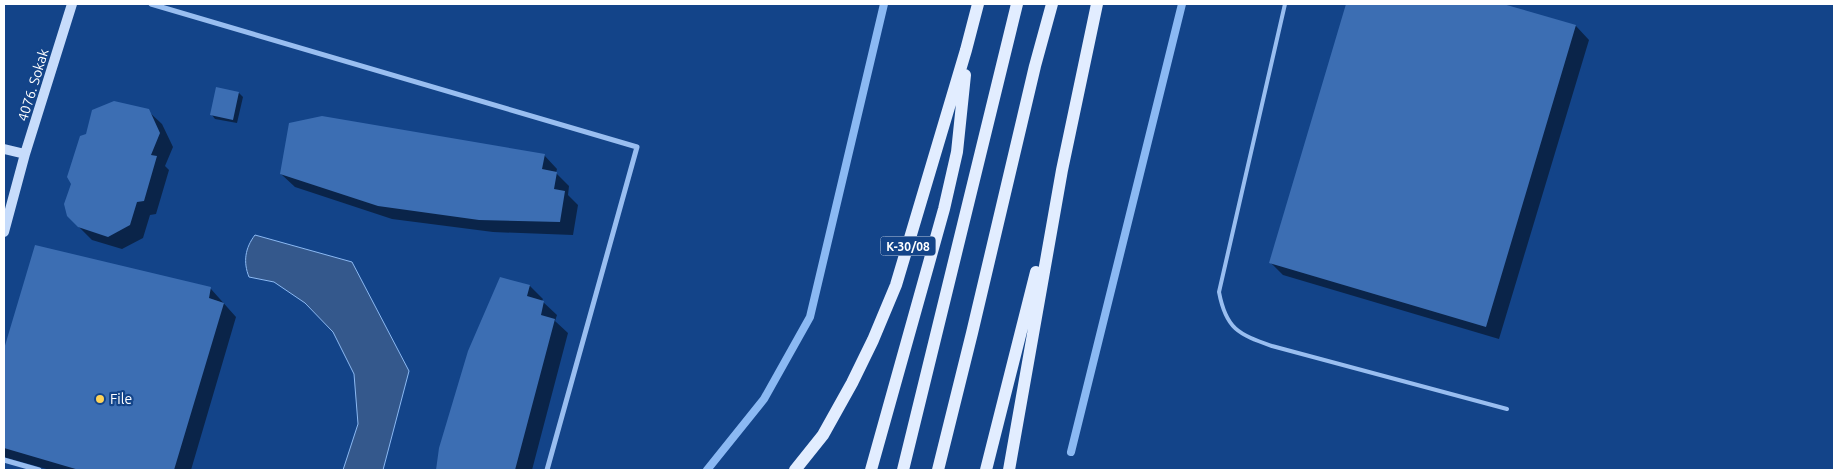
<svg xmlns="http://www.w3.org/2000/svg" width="1838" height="474" viewBox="0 0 1838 474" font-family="Ubuntu,sans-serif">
<rect width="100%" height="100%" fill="#134489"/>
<path fill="#34588c" stroke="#8bb9f3" d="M255,235l97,27 57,109 -26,99h-40l15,-46 -4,-50 -21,-42 -28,-29 -31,-21 -25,-5c-6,-15 -4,-29 6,-42z"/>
<path fill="#0007" d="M1347,4h151l78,22 13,14 -90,299 -216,-64 -13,-13z
M217,88l22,5 4,4 -6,26 -22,-4 -3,-4z
M148,111l14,13 11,23 -8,19 4,4 -13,44 -6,1 -7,23 -21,11 -30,-9 -14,-14z
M544,155l13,14 -1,4 13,13 -1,9 10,10 -5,30 -80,-3 -101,-13 -97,-32 -14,-13z
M36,247l175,42 25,28 -45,153h-141l-46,-13v-103z
M500,278l30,8 13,13 -1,2 15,14 -2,6 13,12 -36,137h-95l3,-22z"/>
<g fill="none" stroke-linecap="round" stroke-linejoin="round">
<path stroke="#8bb9f3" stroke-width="8" d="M1071,452l111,-448
M707,470l57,-71 46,-82 74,-313"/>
</g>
<path fill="#3c6eb3" d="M1346,4h157l73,21 -90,302 -217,-64z
M216,87l23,5 -6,28 -23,-5z
M114,101l35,8 11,24 -9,22 6,1 -13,45 -7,1 -7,23 -22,12 -30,-10 -11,-11 -3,-12 7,-20 -4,-7 13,-41 6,-2 6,-24z
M322,116l223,38 -3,15 15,3 -3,17 11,2 -5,31 -81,-2 -101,-14 -98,-32 9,-51z
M35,245l176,42 -2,11 15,5 -50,167h-95l-75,-22v-99z
M500,277l30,8 -3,11 17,5 -3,14 14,4 -40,151h-79l3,-22 29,-97z"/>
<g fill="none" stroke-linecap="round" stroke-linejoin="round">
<path stroke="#99bef0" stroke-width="4" d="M1285,4l-66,288c7,37 19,42 53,54l235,63"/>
<path stroke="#99bef0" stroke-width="5" d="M151,4l486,143 -90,323
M4,460l35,10"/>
<path stroke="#c7dcfb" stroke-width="10" d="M4,149l21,5
M4,232l21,-78 47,-150"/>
<path stroke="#e2edff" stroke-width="12" d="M795,470l28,-35 29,-52 21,-43 23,-55 70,-235 12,-46
M871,470l73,-261 13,-57 8,-77
M903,470l114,-466
M938,470l34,-137 63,-267 17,-62
M986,470l50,-198
M1009,470l53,-300 35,-166"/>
</g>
<circle fill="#ffd358" stroke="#134489" stroke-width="2" cx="100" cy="399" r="5"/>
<g text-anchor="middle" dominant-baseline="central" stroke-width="4.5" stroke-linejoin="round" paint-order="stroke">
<rect fill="#134489" stroke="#b8c7dc" stroke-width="1" x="880.5" y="236.5" width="55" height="19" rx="4"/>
<g font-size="12" font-weight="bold" fill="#fff">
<text x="908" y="246">K-30/08</text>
</g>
<g font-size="14" fill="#fff" stroke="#134489">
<text transform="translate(33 85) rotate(-73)">4076. Sokak</text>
</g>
<g font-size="14" fill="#fff" stroke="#134489" text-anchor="start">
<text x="110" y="399">File</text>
</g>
</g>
<rect width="1838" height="474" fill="none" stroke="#ffffff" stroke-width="10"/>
</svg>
